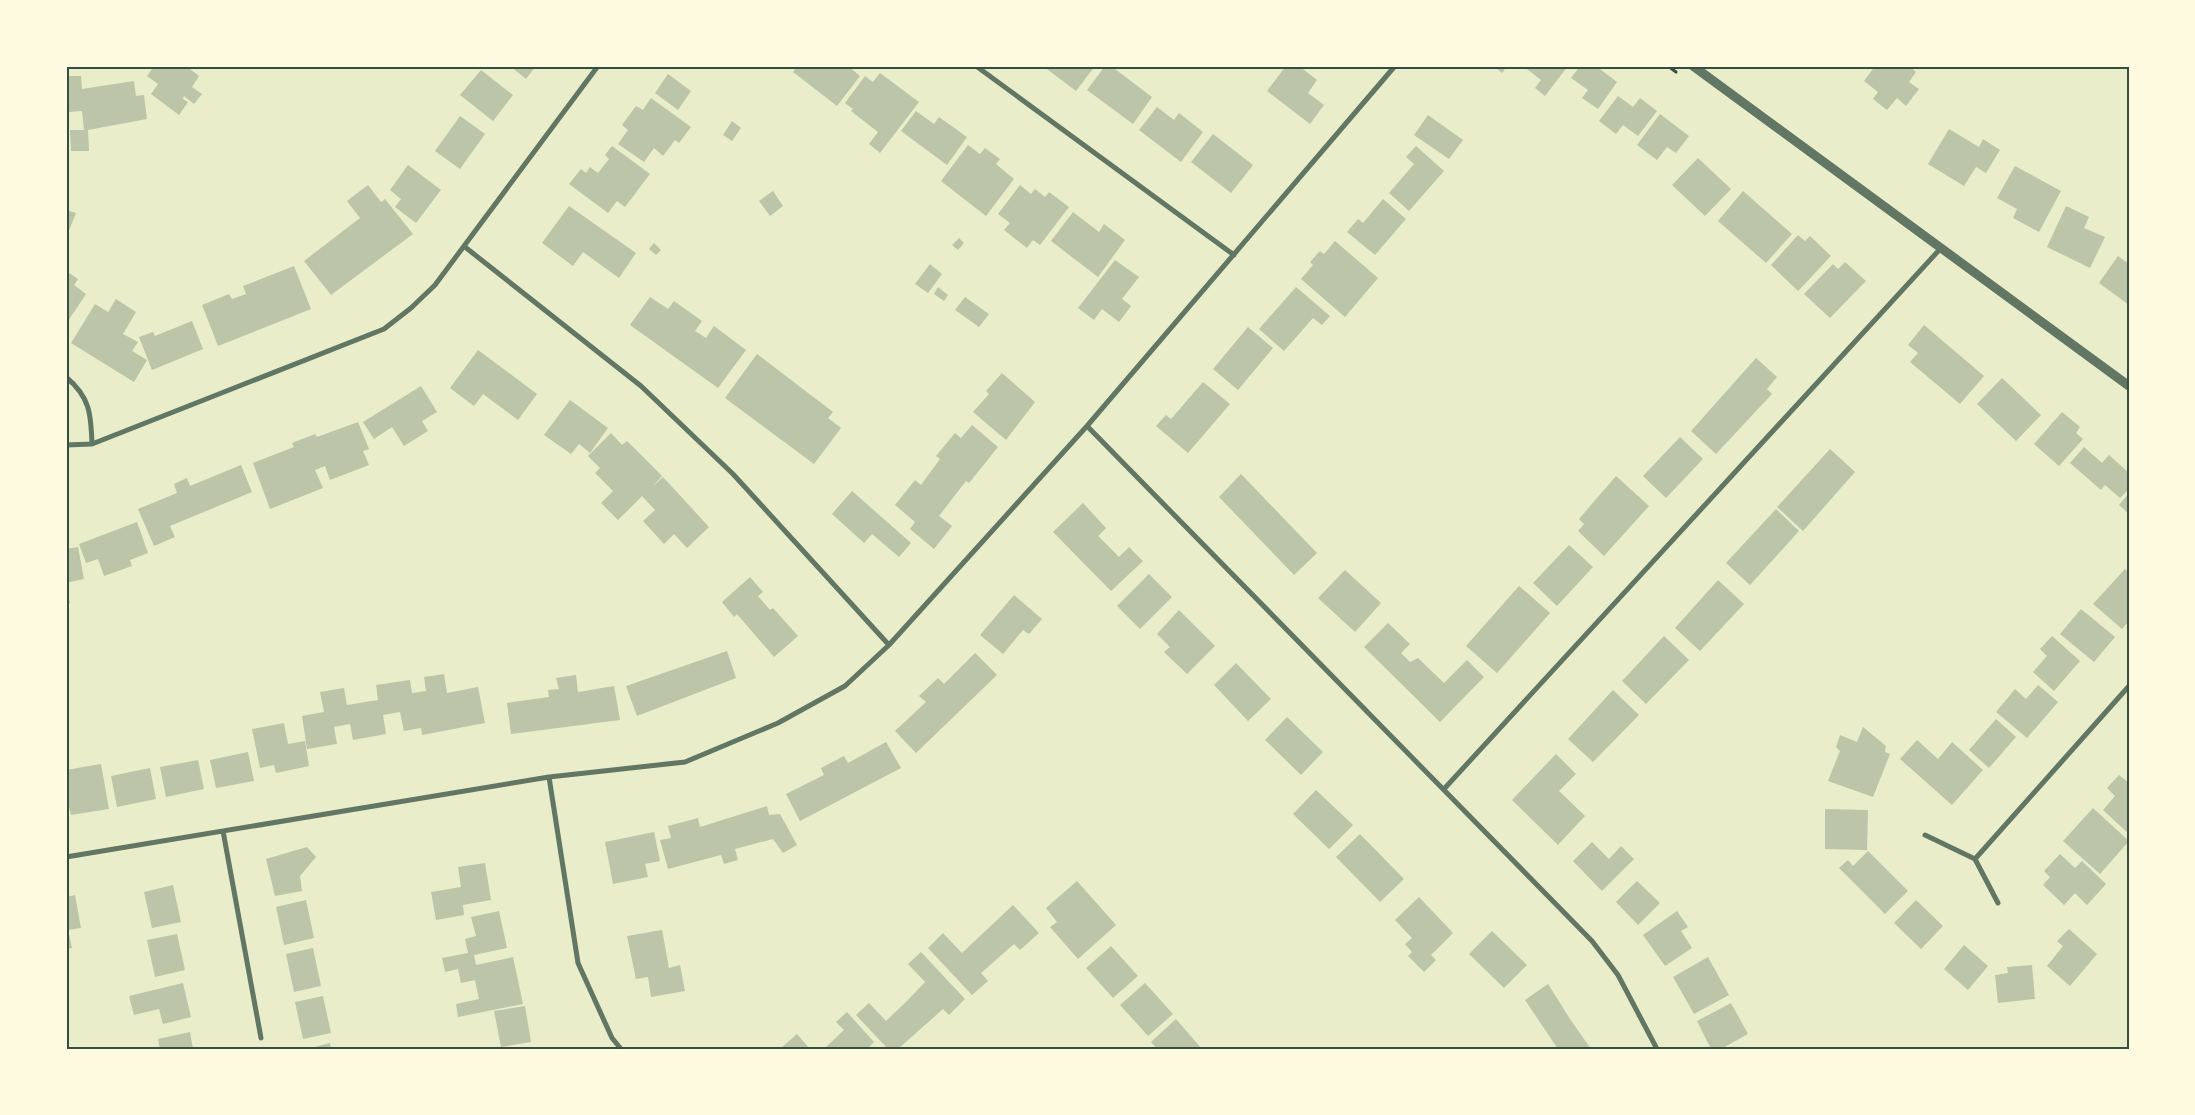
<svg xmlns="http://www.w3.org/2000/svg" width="2195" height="1115" viewBox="0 0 2195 1115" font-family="'Fira Sans',sans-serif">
<rect width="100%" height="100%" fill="#e9edc9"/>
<path fill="#bcc5a7" d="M154,66h32l13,10 -7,11 10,7 -8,10 -10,-8 -1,3 5,3 -9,13 -28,-21 7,-10 -11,-8z
M510,66h26l-10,13z
M797,66h51l12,10 -23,30 -44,-34z
M1043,66h52l-19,25z
M1105,66h6l41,31 -19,27 -46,-34z
M1286,66h13l18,14 -9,13 16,12 -14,19 -43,-33z
M1494,66h13l-5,7z
M1523,66h45l-23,30 -10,-8 6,-8z
M1580,66h16l21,16 -19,27 -16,-11 6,-8 -17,-12z
M1875,66h34l7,6 -7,10 10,7 -13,17 -9,-8 -10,12 -14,-11 5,-7 -14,-11z
M481,70l32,25 -20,26 -33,-26z
M880,73l39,29 -39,51 -11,-9 9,-12 -27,-21 2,-2 -8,-6 20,-27 8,6z
M668,74l23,17 -13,19 -23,-17z
M66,76h15l1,13 52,-8 2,15 8,-1 3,24 -59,11 1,21h-18l-1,-21h14l-2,-19 -13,1v17h-3z
M1618,96l15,11 7,-9 17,13 -19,25 -15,-11 -7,9 -17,-13z
M651,98l40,29 -12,16 -4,-3 -12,16 -9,-8 -10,14 -26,-18 10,-14 -6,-5 14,-19 7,4z
M1157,107l17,13 5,-7 24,19 -22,30 -42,-32z
M916,111l18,13 5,-7 28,20 -20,28 -46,-34z
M1660,114l29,22 -13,17 -9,-6 -10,13 -20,-15z
M1428,115l35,25 -14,19 -35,-24z
M460,116l25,18 -25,35 -25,-18z
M732,121l9,7 -9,13 -9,-6z
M1949,129l30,18 4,-8 17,11 -14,23 -10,-6 -12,19 -36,-22z
M1213,134l40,31 -22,28 -40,-31z
M968,145l12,9 5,-6 15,11 -4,5 18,15 -28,37 -45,-35z
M612,146l38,28 -25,33 -8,-6 -9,12 -39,-29 12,-15 5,4 4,-6 8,6 11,-14 -4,-4z
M1416,146l28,25 -35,40 -20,-18 25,-29 -8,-7z
M1698,158l33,31 -26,27 -33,-31z
M408,165l33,25 -25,33 -21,-16 6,-8 -11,-9z
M2015,166l46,25 -22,41 -26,-14 4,-9 -20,-11z
M368,185l13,17 4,-3 28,35 -82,61 -27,-34 56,-43 -13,-17z
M1020,185l11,9 4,-5 10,8 4,-5 20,15 -29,38 -7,-5 -6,8 -23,-18 6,-7 -12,-9z
M773,191l10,15 -13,10 -11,-15z
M1743,191l49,43 -26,29 -48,-42z
M1383,199l23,20 -31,36 -28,-23 11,-13 5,4z
M569,206l67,47 -17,25 -36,-26 -10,14 -31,-23z
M2066,206l23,11 -5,11 21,9 -15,31 -43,-21z
M66,210l10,3 -10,25z
M1073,212l26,20 5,-8 21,16 -27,37 -47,-36z
M1798,235l7,6 5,-5 21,20 -33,35 -27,-26z
M959,238l5,5 -6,7 -6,-5z
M1335,241l43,37 -33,39 -44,-38 12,-14 -3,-3 10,-11 4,3z
M654,243l7,7 -5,5 -7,-6z
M2118,256l11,8v41l-30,-22z
M1115,260l24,17 -17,22 9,7 -12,16 -17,-13 -8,11 -16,-12z
M1845,262l21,19 -36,37 -26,-24 29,-30 5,5z
M930,264l12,10 -14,19 -13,-9z
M294,266l17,43 -93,37 -16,-41 27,-11 3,5 14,-5 -3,-8z
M66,271l12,8 -4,6 12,9 -20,30z
M938,287l10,8 -4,6 -10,-7z
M1296,287l34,29 -8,9 -9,-7 -29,33 -25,-22z
M650,297l18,12 6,-8 28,20 -7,10 11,7 8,-12 32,24 -28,38 -88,-63z
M965,297l24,17 -10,13 -24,-17z
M116,299l20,13 -13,22 15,8 -6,9 15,9 -13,22 -63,-39 24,-39 13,8z
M192,321l11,28 -51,21 -13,-33 14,-5 2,4z
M1924,325l60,51 -24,28 -50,-42 8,-9 -10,-8z
M1248,327l25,21 -35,42 -25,-21z
M478,350l59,44 -19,26 -35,-26 -9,12 -24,-18z
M757,354l76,58 -5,6 13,10 -27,36 -89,-66z
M1756,358l21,19 -10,12 5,5 -56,60 -25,-23z
M1002,373l33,29 -29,38 -33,-28 16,-18 -3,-3z
M2002,378l39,37 -25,26 -39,-37z
M1203,382l27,22 -42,49 -32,-27 10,-11 5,4z
M421,386l16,26 -15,9 6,10 -24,15 -12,-19 -18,12 -11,-17z
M570,400l38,28 -18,25 -11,-9 -8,10 -27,-19z
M2062,412l18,15 -4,6 7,6 -24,27 -25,-22z
M358,422l11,27 -6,2 6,14 -39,15 -5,-14 -10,4 8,18 -53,21 -17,-46 41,-16 -2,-4 23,-9 2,3z
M972,425l26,22 -29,36 -3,-2 -27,35 13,10 -18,23 -24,-20 5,-7 -20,-17 20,-25 6,5 19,-26 -4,-3 19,-23 6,5z
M611,433l11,12 5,-4 35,35 -10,11 11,-10 46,50 -22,21 -13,-14 -10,10 -21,-23 12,-11 -13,-14 -24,24 -17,-17 12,-12 -18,-18 5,-5 -12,-12z
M1680,437l23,22 -37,39 -23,-22z
M2084,447l18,16 7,-8 20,18v16l-9,9 -15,-13 -4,5 -31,-27z
M1830,449l25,23 -52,59 -26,-24z
M241,465l11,27 -82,34 5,11 -21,9 -16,-37 39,-16 -3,-9 13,-6 3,8z
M1241,474l76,79 -23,22 -75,-78z
M1616,476l33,30 -45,50 -26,-25 6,-7 -5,-5z
M852,491l59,52 -12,14 -27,-23 -8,9 -32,-29z
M2129,493v21l-10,-9z
M1083,503l23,25 -8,8 21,21 10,-10 14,14 -32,30 -58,-59z
M1776,509l23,22 -49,54 -24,-22z
M137,522l11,31 -18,7 2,6 -28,10 -6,-17 -12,4 -7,-19z
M1569,545l24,22 -36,39 -24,-23z
M78,547l6,32 -18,4v-34z
M2125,569l4,4v48l-7,8 -29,-25z
M1345,570l36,33 -26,29 -37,-34z
M1149,574l23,23 -32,32 -23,-23z
M750,577l13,15 -5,4 12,14 3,-2 25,28 -24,21 -37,-43 -3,3 -12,-15z
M1718,580l26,24 -44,47 -25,-23z
M1519,586l31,27 -53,60 -31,-27z
M66,587l4,16 -4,1z
M1014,595l28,24 -13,15 -6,-4 -20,24 -23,-19z
M2081,609l34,28 -21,25 -34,-28z
M1179,610l36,36 -28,28 -23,-22 6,-5 -13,-13z
M1388,623l22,21 -9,9 9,9 8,-4 26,25 23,-23 17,17 -44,45 -76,-75z
M1664,636l25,24 -43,44 -24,-23z
M2052,636l28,25 -26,30 -21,-19 14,-16 -7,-7z
M727,651l9,27 -99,38 -11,-30z
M975,653l22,22 -81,78 -21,-22 31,-29 -7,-6 19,-18 6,6z
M1236,663l35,36 -23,22 -34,-36z
M444,674l3,19 31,-6 7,36 -63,12 -1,-7 -17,3 -4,-19 -17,3 3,19 -33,6 -3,-16 -16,3 3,17 -30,5 -5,-33 22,-4 -4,-20 24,-4 3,17 31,-5 -2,-15 34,-5 2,13 14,-2 -2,-14z
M576,675l2,17 36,-6 6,34 -109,14 -4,-31 42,-6 -1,-7 11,-1 -3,-11z
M2038,685l20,17 -31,36 -31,-26 19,-23 11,10z
M1613,690l26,25 -46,47 -25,-23z
M1287,717l36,35 -22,23 -36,-35z
M1996,719l20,18 -27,31 -20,-18z
M284,723l4,21 17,-3 4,25 -33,7 -2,-8 -14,3 -8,-39z
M1863,727l23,19 -1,6 5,2 -17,43 -45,-16 12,-30 -4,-4 4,-12 17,7z
M1917,740l21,19 14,-17 31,28 -31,35 -52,-46z
M886,742l15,26 -101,53 -14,-27 38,-19 -3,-7 23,-12 4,7z
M248,752l6,29 -38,7 -6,-28z
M1556,754l20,20 -17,17 26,25 -27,29 -46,-45z
M198,760l6,29 -38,8 -6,-30z
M101,764l8,45 -38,6 -3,-12h-2v-33z
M150,768l6,31 -39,8 -6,-31z
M2119,775l10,8v51l-26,-24 12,-14 -8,-8z
M1316,790l37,35 -24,24 -36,-35z
M767,806l2,9 11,-1 17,31 -14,8 -10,-14 -38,10 3,11 -14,4 -3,-9 -53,14 -8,-29 11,-2 -3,-12 30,-8 2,9z
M2093,808l36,33 -29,33 -37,-33z
M1825,809l43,1 -1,40 -42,-1z
M654,832l6,29 -15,3 3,13 -35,7 -8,-42z
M1360,834l44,45 -24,23 -44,-45z
M1592,842l17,17 12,-13 13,13 -32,32 -29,-30z
M307,847l9,10 -16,19 2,15 -27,5 -9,-37z
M1868,851l40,40 -23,23 -46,-46 9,-8 5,6z
M2060,854l15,14 7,-7 24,23 -19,21 -12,-12 -11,12 -21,-20 7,-8 -6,-6z
M485,863l6,37 -28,5 1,10 -28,5 -5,-28 30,-5 -3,-20z
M1077,881l39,44 -38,34 -28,-32 7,-5 -11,-14z
M1637,881l23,22 -22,22 -22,-23z
M173,885l8,37 -29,6 -8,-36z
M75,895l6,33 -13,2 4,18 -6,1v-52z
M1419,897l34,36 -22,22 5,5 -12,12 -16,-16 4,-4 -7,-8 7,-6 -17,-18z
M306,900l8,38 -30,7 -8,-38z
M1916,900l27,26 -22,23 -27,-26z
M1013,905l26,28 -19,17 -6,-6 -33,29 7,8 -16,14 -44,-47 15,-15 19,20z
M499,911l8,37 -33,7 2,10 37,-8 10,47 -65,13 -2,-13 23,-5 -4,-19 -14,3 -3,-14 -13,3 -3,-14 26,-5 -3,-14 11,-3 -5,-19z
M1677,911l11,16 -7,4 11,17 -27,18 -22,-31z
M2069,929l28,25 -27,32 -23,-20 16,-20 -6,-5z
M662,930l7,38 11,-3 5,26 -34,6 -3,-20 -12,2 -9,-43z
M1492,931l35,34 -23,23 -35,-34z
M177,934l8,36 -30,7 -8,-37z
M1964,945l24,21 -20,24 -24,-21z
M1111,946l27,30 -25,22 -27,-30z
M313,948l8,38 -27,6 -8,-38z
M921,952l44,47 -16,16 -6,-6 -45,40h-10l-32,-34 13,-12 17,18 21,-20 18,-19 -17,-18z
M1708,957l21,38 -35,19 -21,-37z
M2032,965l3,34 -37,4 -3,-28 13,-2 -1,-6z
M183,983l8,34 -28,7 -4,-15 -25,6 -5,-19z
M1145,983l28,31 -25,22 -28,-31z
M1548,984l22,35 21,30h-33l-33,-49z
M323,996l8,37 -28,6 -8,-37z
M1731,1003l17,31 -27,15h-10l-14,-28z
M525,1006l6,36 -30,5 -7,-36z
M847,1012l27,30 -7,7h-43l20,-19 -8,-8z
M1176,1019l26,30h-45l-6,-7z
M190,1032l3,17h-33l-2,-10z
M797,1034l13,15h-30z
M330,1043l1,6h-20v-1z"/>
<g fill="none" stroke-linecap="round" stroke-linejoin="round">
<path stroke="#344e41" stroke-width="3" d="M1668,66l8,6"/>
<path stroke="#617663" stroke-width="5" d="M976,66l258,189
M465,247l176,139 92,88 156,171
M66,377c24,20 25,37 26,67
M1087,426l505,515 26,34 39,74
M66,445l26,-1 292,-115 27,-21 24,-23 163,-219
M549,777l29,186 34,75 9,11
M1444,789l497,-541
M223,831l38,207
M1925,835l50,24 23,44
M66,857l483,-80 136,-15 93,-39 67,-37 44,-41 198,-219 308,-360
M1975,859l154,-173"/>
<path stroke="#617663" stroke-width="9" d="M1693,66l436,320"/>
</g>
<rect width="2195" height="1115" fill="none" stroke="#fefae0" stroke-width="135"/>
<rect x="68" y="68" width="2060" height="980" fill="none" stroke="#344e41" stroke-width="2"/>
</svg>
